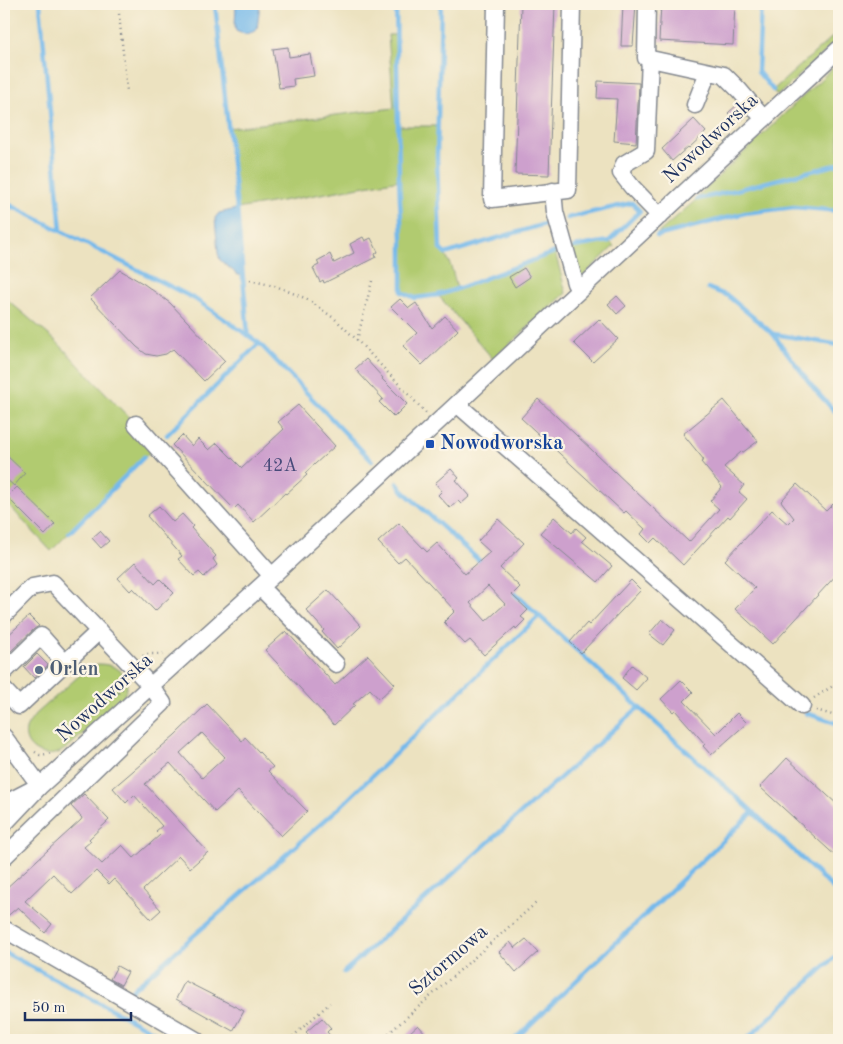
<svg xmlns="http://www.w3.org/2000/svg" width="843" height="1044" viewBox="0 0 843 1044" font-family="'Old Standard TT',serif">
<rect width="100%" height="100%" fill="#fcf5e5"/>
<filter id="ink" filterUnits="userSpaceOnUse"><feTurbulence type="fractalNoise" baseFrequency=".02" numOctaves="2"/><feDisplacementMap in="SourceGraphic" scale="10" xChannelSelector="R" yChannelSelector="G"/><feConvolveMatrix kernelMatrix="1 2 1 2 8 2 1 2 1" color-interpolation-filters="sRGB"/></filter>
<filter id="wash" filterUnits="userSpaceOnUse"><feTurbulence type="fractalNoise" baseFrequency=".0096" numOctaves="4" result="noise"/><feDisplacementMap in="SourceGraphic" scale="20" xChannelSelector="R" yChannelSelector="G"/><feGaussianBlur stdDeviation="1.12" result="paint"/><feColorMatrix in="noise" values="0 0 0 0 0 0 0 0 0 0 0 0 0 0 0 0 0 1.4 0 .05"/><feComposite in="paint" operator="in"/></filter>
<g filter="url(#wash)">
<rect width="100%" height="100%" fill="#ece2c0"/>
<path fill="#b1cb70" stroke="#667d67" d="M839,31v8l-62,57 -4,-6z
M388,35h8l2,91h40l-1,30 3,93c11,10 13,25 17,40l98,-37 11,41 -73,66 -55,-64 -23,3 -13,-6v-54l-3,-58 -162,29 -9,-81 166,-20z
M839,62v148l-47,-4 -49,7 -86,21 40,-35 3,-5z
M609,241l5,5 -35,34 -8,-32z
M4,297l53,45 99,104 -105,105 -47,-51z
M98,664c22,0 37,14 24,35l-54,48c-3,2 -7,5 -10,6 -16,6 -36,-6 -32,-24 2,-6 6,-9 9,-14l46,-41 6,-5z"/>
<path fill="#75b9eb" stroke="#4874a4" d="M236,4h24l-3,25c-7,6 -13,6 -21,2l-1,-5z
M237,209l5,66h-4l-18,-15 -2,-7 -3,-35 4,-5z"/>
<g fill="none" stroke-linecap="round" stroke-linejoin="round">
<path stroke="#75b9eb" stroke-width="4.5" d="M40,4l21,227
M215,4l22,205 11,126
M396,4l3,176 3,58v54l13,6 23,-3 19,-6 98,-37
M441,4l-4,152 3,93 5,5 103,-31
M761,4l-3,68 15,18
M697,199l19,-4 123,-31
M4,202l191,97 64,44 113,118
M4,214l8,-8
M567,218l65,-15 8,8 -31,30 -35,6
M657,236l88,-23 49,-6 45,4
M708,288l20,8 45,38 42,56 24,26
M774,334l65,11
M167,435l92,-92
M397,483l6,8 81,74
M69,533l75,-76
M510,589l243,223 86,82
M806,713l33,11
M4,952l165,88
M344,972l295,-265
M131,991l209,-184 199,-191
M514,1040l239,-228
M746,1040l93,-87"/>
</g>
<g id="blocks">
<path fill="#cda0cd" fill-rule="evenodd" d="M521,4h34l-6,171 -34,-1z
M623,4h13l-3,42h-12z
M661,4h74l-2,41 -74,-4z
M288,47l1,10 21,-3 4,22 -21,3 1,7 -15,2 -6,-39z
M598,81l41,2 -3,60 -22,-2 3,-42 -20,-1z
M738,104l9,10 -10,9 -9,-10z
M694,119l12,13 -17,16 -1,-1 -16,14 -10,-12z
M363,237l2,4 6,-3 7,14 -3,2 1,3 -52,26 -1,-3 -3,2 -7,-14 6,-3 -2,-4 13,-7 4,9 20,-10 -4,-9z
M524,268l6,9 -15,10 -6,-10z
M120,270l24,14 26,19 55,58 -21,20 -31,-32 -7,5 -10,2 -10,-2 -9,-7 -47,-49z
M617,296l9,10 -9,8 -9,-10z
M400,299l9,9 7,-5 16,25 13,-12 13,14 -36,35 -19,-19 14,-13 -26,-26z
M599,319l19,20 -25,23 -19,-19z
M366,359l17,19 -1,1 25,25 -13,13 -15,-15 4,-3 -28,-30z
M538,399l151,143 30,-33 -9,-8 12,-14 -21,-25 3,-2 -21,-26 41,-34 34,41 -16,12 -1,-1 -17,15 20,18 -5,7 8,7 -17,19 -2,-2 -45,49 -28,-27 -5,5 -9,-9 4,-5 -19,-18 -2,2 -103,-95z
M298,405l37,41 -30,27 2,2 -21,19 -1,-1 -31,29 -16,-17 -4,4 -62,-64 10,-10 10,11 6,-7 11,11 8,-7 25,25 42,-39 -6,-7z
M4,453l21,20 -11,13 -10,-9z
M451,469l8,9 -3,2 14,16 -9,8 -3,-3 -8,7 -12,-13 4,-4 -7,-8z
M797,484l29,27 7,-7 6,5v63l-66,72 -38,-35 20,-21 -30,-28 47,-50 16,14 6,-6 -13,-17z
M17,487l38,37 -10,11 -38,-38z
M159,506l14,16 9,-8 11,12 -2,2 25,28 -3,3 4,6 -13,12 -5,-5 -5,4 -16,-17 4,-3 -35,-40z
M554,517l18,16 4,-5 10,9 -4,4 30,25 -14,16 -58,-49z
M498,519l26,24 -24,25 20,19 -8,8 16,15 -7,7 4,3 -9,9 -1,-2 -31,28 -14,-15 -5,4 -21,-22 11,-11 -50,-54 -7,6 -20,-21 21,-19 28,29 10,-9 28,31 25,-22 -12,-11zM488,586l17,18 -19,17 -16,-18z
M100,531l9,10 -8,7 -9,-10z
M135,562l20,22 5,-5 14,14 -19,18 -22,-23 -3,3 -12,-13z
M631,580l10,10 -60,63 -11,-11 17,-19 2,2z
M328,590l33,36 -24,23 -15,-17 2,-2 -18,-20z
M29,616l10,10 -5,3 -24,23 -6,-7v-6z
M662,619l13,11 -12,15 -14,-11z
M286,631l49,54 33,-30 27,29 -16,15 -9,-10 -17,15 2,1 -21,20 -69,-75z
M37,654l11,11 -14,13 -10,-11z
M632,665l15,13 -11,12 -14,-12z
M681,680l12,12 -9,9 32,33 21,-21 10,10 -36,32 -8,-9 2,-2 -30,-34 -2,2 -12,-13z
M207,704l35,37 3,-4 28,30 -5,4 39,40 -26,25 -43,-45 -23,21 -45,-49 -25,21 63,68 -18,16 -11,-12 -36,34 18,20 -10,9 -37,-40 -5,5 -13,-13 -24,23 -19,-20 -28,27 27,23 -7,9 -27,-26 -14,12v-29l77,-70 1,-2 -11,-12 13,-12 25,26 -20,19 2,2 -7,6 18,17 20,-19 12,13 26,-23 -4,-4 6,-5 -28,-31 -8,8 -13,-15 62,-53zM202,733l23,24 -23,21 -22,-25z
M787,758l52,48v53l-79,-72z
M526,939l12,13 -22,20 -17,-20 11,-10 5,6z
M117,966l11,6 -7,13 -11,-6z
M185,981l59,30 -11,20 -57,-32z
M322,1018l9,10 -4,4 7,8h-21l-7,-8z
M418,1025l9,10 -7,5h-19z"/>
</g>
</g>
<g filter="url(#ink)">
<use href="#blocks" fill-opacity="0" stroke="#84888f" stroke-width="1"/>
<g fill="none" stroke-linecap="round" stroke-linejoin="round">
<defs>
<path id="minor" d="M496,4l-4,195 76,-9 4,-186
M647,4l-1,54 78,17 15,15 25,29
M650,58l-4,93 -22,13 -3,9 11,14 28,29
M695,105l13,-33
M553,191l2,21 20,71 4,8
M457,404l345,302
M136,424l136,152
M260,587l76,77
M4,615l28,-28 21,-4 98,103 12,17 -159,154
M4,672l37,-36 24,27
M4,690l15,16 80,-75
M4,737l36,49
M4,804l27,-14
M4,824l36,-38 232,-210 567,-527
M4,929l192,111"/>
</defs>
<use href="#minor" stroke="#84888f" stroke-width="19"/>
<path stroke="#84888f" stroke-width="2.5" stroke-dasharray="1 4" stroke-linecap="butt" d="M118,4l9,87
M250,280l28,7 29,12 28,20 22,21
M372,281l-15,59 69,73
M143,656l2,-2h19
M118,693l4,-4v-11
M814,698l25,-16
M816,710l23,7
M35,752l5,3 13,-2
M4,777l3,-11
M289,1040l41,-37
M381,1040l155,-137"/>
<use href="#minor" stroke="#fff" stroke-width="16"/>
</g>
</g>
<rect fill="#1a4fb4" stroke="#fcf5e5" stroke-width="2" x="425" y="439" width="10" height="10" rx="2.5"/>
<circle fill="#5c6f8a" stroke="#fcf5e5" stroke-width="2" cx="39" cy="670" r="5"/>
<g text-anchor="middle" dominant-baseline="central" stroke-width="4.5" stroke-linejoin="round" paint-order="stroke">
<g font-size="18" fill="#484b7a">
<text x="280" y="466">42A</text>
</g>
<g font-size="20" fill="#1b2f5e" stroke="#fcf5e5">
<text transform="translate(711 139) rotate(-43)">Nowodworska</text>
<text transform="translate(105 698) rotate(-42)">Nowodworska</text>
<text transform="translate(449 961) rotate(-41)">Sztormowa</text>
</g>
<g font-size="20" font-weight="bold" fill="#164399" stroke="#fcf5e5" text-anchor="start">
<text x="440" y="444">Nowodworska</text>
</g>
<g font-size="20" font-weight="bold" fill="#4e5e75" stroke="#fcf5e5" text-anchor="start">
<text x="49" y="670">Orlen</text>
</g>
</g>
<rect width="843" height="1044" fill="none" stroke="#fcf5e5" stroke-width="20"/>
<path d="M25 1012v8h106v-8" fill="none" stroke="#1b2f5e" stroke-width="2.5"/>
<text x="32" y="1012" font-size="15" fill="#1b2f5e" stroke="#fcf5e5" stroke-width="4" paint-order="stroke">50 m</text>
</svg>
